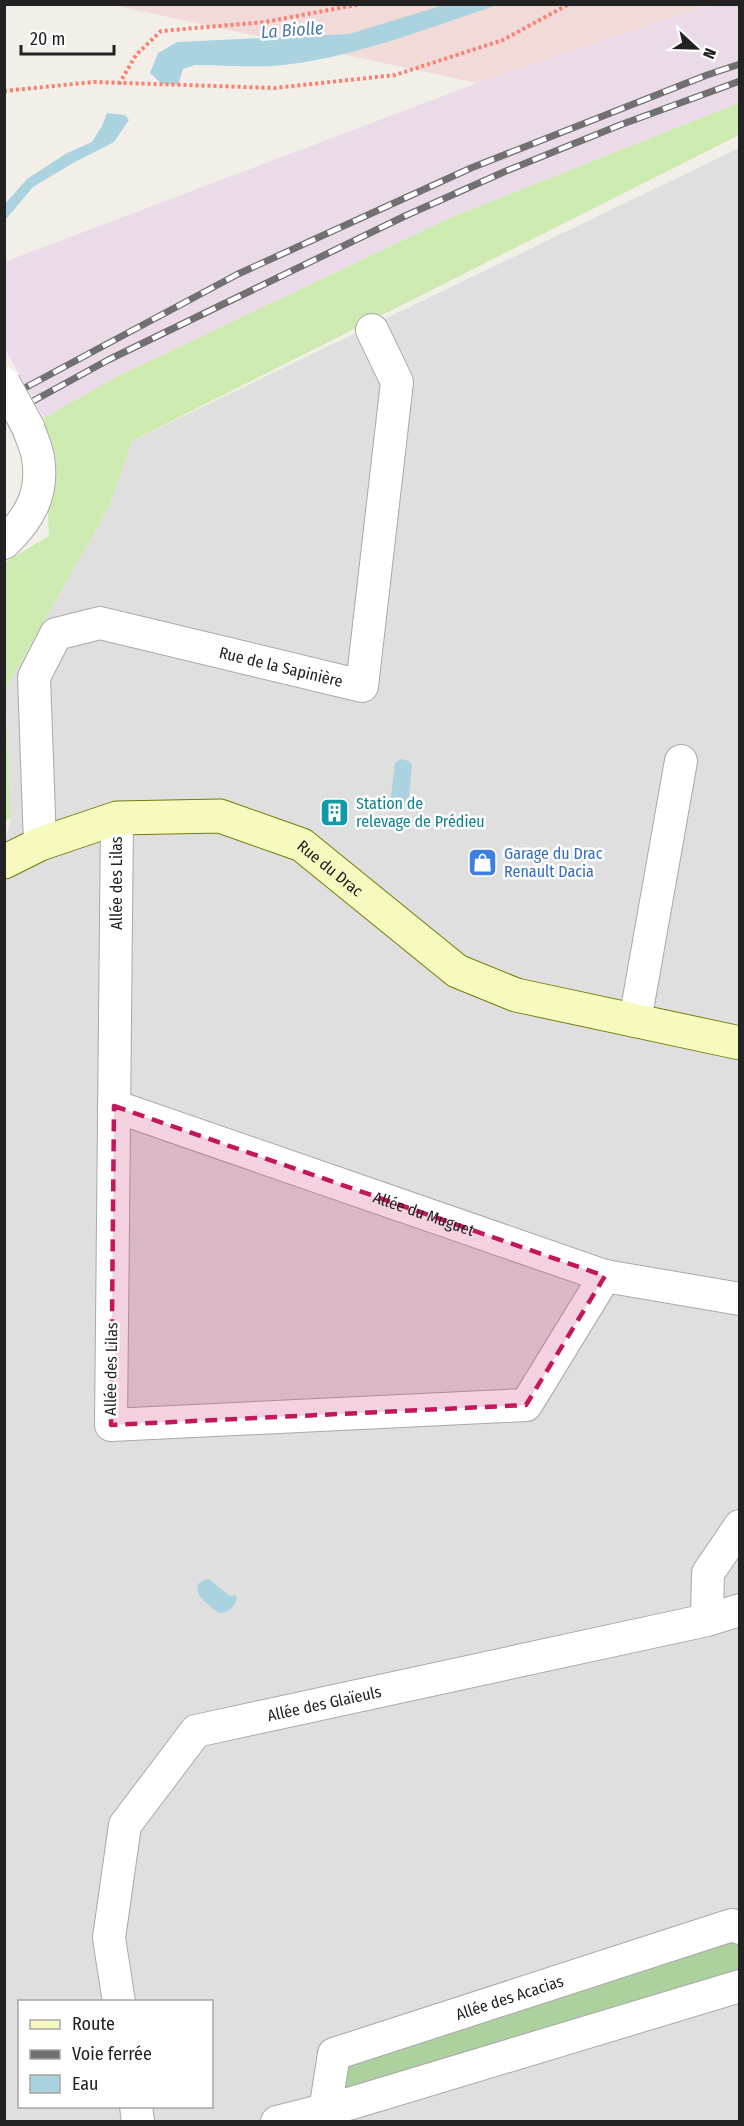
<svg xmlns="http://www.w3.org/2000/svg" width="744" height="2126" viewBox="0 0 744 2126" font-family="'Fira Sans Condensed',sans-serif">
<rect width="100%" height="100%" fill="#f2efe9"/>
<path fill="#e0dfdf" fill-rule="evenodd" d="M739,148v1973l-734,1 -1,-1277 7,-27 -6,-128 104,-183 23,-66zM20,2002h192v104h-192z"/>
<path fill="#f2dad9" d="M112,5h597l-232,78z"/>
<path fill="#ebdbe8" d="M709,5h30v98l-287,114 -338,161 -70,40 -39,-69 -1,-87 473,-179z"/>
<path fill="#cdebb0" d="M739,103v32l-607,306 -23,66 -104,183 6,128 -6,4v-260l44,-26 -5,-118 70,-40 338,-161z"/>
<path fill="#add19e" d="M739,1928v58l-414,125 9,-57z"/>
<path fill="#aad3df" d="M447,4l51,1c-65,21 -140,51 -207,59 -31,5 -64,1 -96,1l-12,4 -5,16 -16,-1 -12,-11 8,-20 19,-11 172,-8z
M107,113l18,2 4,5 -15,22 -41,21 -40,24 -27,32 -1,-15 22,-25 40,-26 25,-11 10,-16z
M401,759l8,2 3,4 -4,41 -18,-2 5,-41z
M206,1579l4,1 20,16 5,-1 2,2c0,7 -9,17 -18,16 -9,-8 -25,-15 -21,-29z"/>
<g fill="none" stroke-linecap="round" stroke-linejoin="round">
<defs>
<g id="street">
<path d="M4,543c25,-24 40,-49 34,-85 -1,-10 -7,-21 -10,-31"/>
<path d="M117,818l-6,607 415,-20 79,-129"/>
<path id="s1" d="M40,844l-6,-167 22,-43 44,-11 262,63 35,-304 -25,-52"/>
<path d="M635,1021l46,-260"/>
<path id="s2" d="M114,1106l491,170 135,23"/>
<path d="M707,1620l1,-47 32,-47"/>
<path id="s3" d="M119,2002l-10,-64 16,-113 71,-94 511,-111 33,-10"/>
<path d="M136,2106l2,16"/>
<path id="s4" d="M325,2111l9,-57 398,-129 8,3"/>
<path d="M277,2122l75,-19 388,-117"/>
</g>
<g id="secondary">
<path id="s5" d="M4,862l36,-18 77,-26 103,-2 82,29 155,126 59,24 224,48"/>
</g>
</defs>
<use href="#street" stroke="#a9a9a9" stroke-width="34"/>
<use href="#secondary" stroke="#707d05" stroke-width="35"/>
<path stroke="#fa8072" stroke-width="4" stroke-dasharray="3 3" stroke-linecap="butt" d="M119,84l17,-29 25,-24 104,-9 96,-18
M4,91l90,-9 181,6 120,-13 108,-35 66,-36"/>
<use href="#street" stroke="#fff" stroke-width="32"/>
<use href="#secondary" stroke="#f7fabf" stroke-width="33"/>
<defs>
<path id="rail" d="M4,399l234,-125 233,-106 236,-93 33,-11
M4,417l104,-57 297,-144 101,-45 114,-46 120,-44"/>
</defs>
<use href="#rail" stroke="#707070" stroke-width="7"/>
<use href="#rail" stroke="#fff" stroke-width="4.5" stroke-dasharray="14" stroke-linecap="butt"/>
<defs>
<path id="street-bridge" d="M4,383l24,44"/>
</defs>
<use href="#street-bridge" stroke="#a9a9a9" stroke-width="34" stroke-linecap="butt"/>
<use href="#street-bridge" stroke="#fff" stroke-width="32"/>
</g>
<path fill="#c2185b" fill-opacity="0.2" stroke="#c2185b" stroke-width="4.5" stroke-dasharray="12 8" stroke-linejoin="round" d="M114,1106l491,170 -79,129 -415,20z"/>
<defs>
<symbol id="building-square" viewBox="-11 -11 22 22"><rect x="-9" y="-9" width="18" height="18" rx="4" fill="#0f9aa8" stroke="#fff"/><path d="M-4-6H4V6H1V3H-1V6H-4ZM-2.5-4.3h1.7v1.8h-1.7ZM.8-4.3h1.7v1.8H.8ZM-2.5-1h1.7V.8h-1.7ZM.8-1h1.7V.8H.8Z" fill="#fff"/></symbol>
<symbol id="shop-square" viewBox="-11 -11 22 22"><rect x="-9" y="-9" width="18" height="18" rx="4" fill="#3f7fe0" stroke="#fff"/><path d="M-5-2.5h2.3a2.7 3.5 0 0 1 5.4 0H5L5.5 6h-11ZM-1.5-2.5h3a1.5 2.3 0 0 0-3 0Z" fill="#fff"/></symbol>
</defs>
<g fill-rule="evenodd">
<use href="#building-square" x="318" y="796" width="33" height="33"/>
<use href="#shop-square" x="466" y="846" width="33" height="33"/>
</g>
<g text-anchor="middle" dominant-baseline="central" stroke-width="5" stroke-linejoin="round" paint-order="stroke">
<g font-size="16" fill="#222" stroke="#fff">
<text stroke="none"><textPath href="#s1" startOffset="447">Rue de la Sapinière</textPath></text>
<text stroke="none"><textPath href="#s5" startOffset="348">Rue du Drac</textPath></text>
<text transform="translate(116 883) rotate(-90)">Allée des Lilas</text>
<text stroke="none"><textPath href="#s2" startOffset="328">Allée du Muguet</textPath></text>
<text transform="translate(111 1369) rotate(-89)">Allée des Lilas</text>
<text stroke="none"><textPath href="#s3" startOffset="428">Allée des Glaïeuls</textPath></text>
<text stroke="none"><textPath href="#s4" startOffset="242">Allée des Acacias</textPath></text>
</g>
<g font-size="16" fill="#0d838f" stroke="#fff" text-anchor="start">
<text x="356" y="803">Station de<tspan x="356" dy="18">relevage de Prédieu</tspan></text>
</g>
<g font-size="16" fill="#366cbe" stroke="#fff" text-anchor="start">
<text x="504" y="853">Garage du Drac<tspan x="504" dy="18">Renault Dacia</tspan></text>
</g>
<g font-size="18" font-style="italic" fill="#4a7aab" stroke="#fff">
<text transform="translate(292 30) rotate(-4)">La Biolle</text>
</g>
</g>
<rect width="744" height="2126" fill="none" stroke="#222222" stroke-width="12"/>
<rect x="18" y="2000" width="195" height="108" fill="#ffffff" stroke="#a7a7a7" stroke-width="1.5"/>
<rect x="30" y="2020" width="30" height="9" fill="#f7fabf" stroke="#a7a7a7" stroke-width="1.5"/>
<text x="72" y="2030" font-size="18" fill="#222222">Route</text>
<rect x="30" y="2050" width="30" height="9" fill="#707070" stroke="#a7a7a7" stroke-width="1.5"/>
<text x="72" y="2060" font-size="18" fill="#222222">Voie ferrée</text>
<rect x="30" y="2075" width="30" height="18" fill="#aad3df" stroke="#a7a7a7" stroke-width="1.5"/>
<text x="72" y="2090" font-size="18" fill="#222222">Eau</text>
<g transform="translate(696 48) rotate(112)" stroke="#ffffff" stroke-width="4.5" paint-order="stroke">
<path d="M0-4.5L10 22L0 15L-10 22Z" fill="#222222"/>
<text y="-9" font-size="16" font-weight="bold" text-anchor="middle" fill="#222222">N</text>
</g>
<path d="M21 45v9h93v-9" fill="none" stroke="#222222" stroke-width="3"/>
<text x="30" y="45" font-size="18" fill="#222222" stroke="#ffffff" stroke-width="4.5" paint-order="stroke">20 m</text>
</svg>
